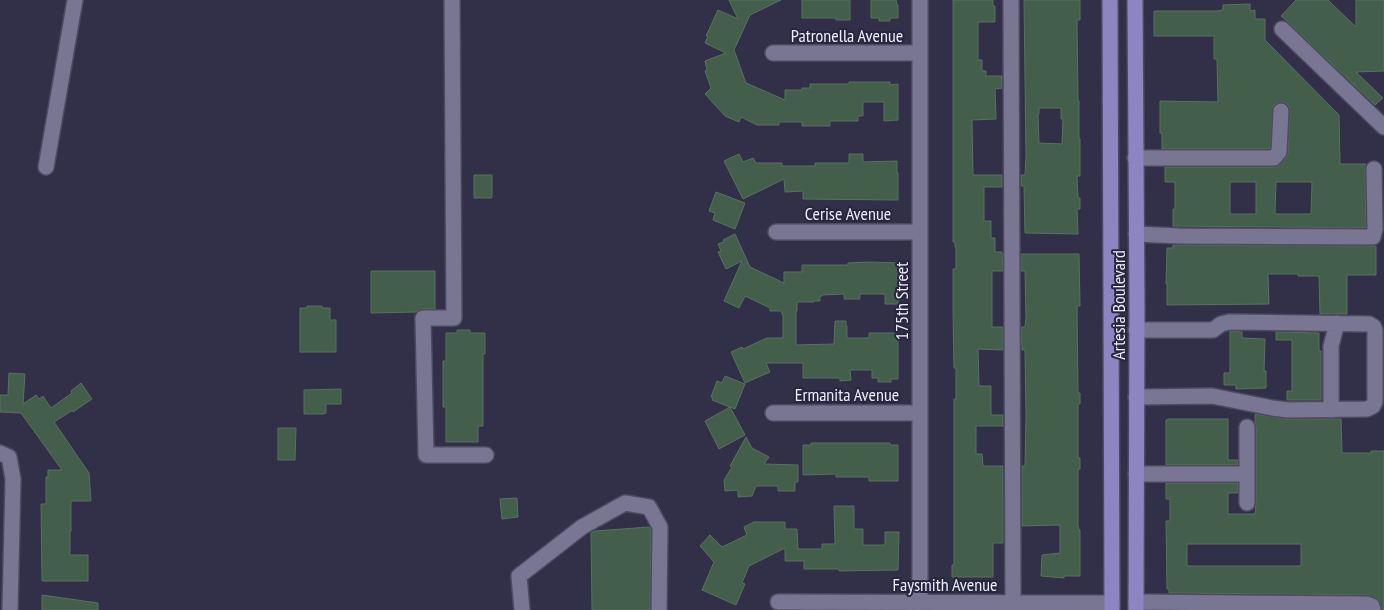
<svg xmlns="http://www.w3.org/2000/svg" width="1384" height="610" viewBox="0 0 1384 610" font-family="'PT Sans Narrow',sans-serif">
<rect width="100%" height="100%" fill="#322f49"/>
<path fill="#435e4b" stroke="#57735e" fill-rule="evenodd" d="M729,0h52l-31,15 -16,35 12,33 39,17v-10h17v-2h8v-4h39v-2h41v3l8,-1v36l-14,1v-19h-21v14h-5v5h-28v5h-28v-4h-23v3h-22l-16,-8 -2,5 -14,-6 -20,-22 6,-6 -6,-17 2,-1 -2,-9 21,-8 -21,-10 3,-7h-2l12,-26 20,9z
M802,0h48v20h-14v-2h-34z
M871,0h25l1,5h1v13h-8v3h-11v-3h-8z
M953,0h40v6h2v16h-17v38h4v11h4v5h16v12l-7,1 1,30 -24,1 1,55h29v12h-18v34h7v17h4v14h7l1,19h-11v56h11v23l-25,-1 1,37h12v29h12v11h-27v28h6l1,12h20v77h-10v34h-41v-12h2v-166h2v-31h-2l-1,-59v-40h3v-22h-1v-5h-2z
M1024,0h56v20h-3l1,81h1v38h1v37h-3l1,22h2v11h-3l1,25 -53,-1 -1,-47h-3v-11h4l1,-19zM1039,108h22v11h2l-1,25 -23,-1 -1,-29h1z
M1296,0h32l28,27v-27h28v71l-28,1 27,26 -8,7 -87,-83 -7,-6z
M1250,4v7l5,-1v9h10v21l74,75 1,49h26l-1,5 1,59 -193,-2v-17h2v-27h-10v-15h113l8,-9 2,-5 2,-42 -1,-5 -3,-3 -4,-1 -6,1 -3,3 -3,43h-108v-16h-2v-32l58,1 -1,-43h-3v-23h-60v-25h63l6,-1v-5zM1230,182h26v32h-26zM1276,182h36l-1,32h-36z
M739,154l4,8 10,-4 3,5h26v3h33v-3h34v-9h14v8l34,-1v12h1v27l-95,-1v-8l-18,1 -1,-13 -41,20 -19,-38z
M474,175h18v23h-18z
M716,192l29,11 -10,26 -22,-9 2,-7 -6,-2z
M735,234l15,33 34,16v-11h18v-7h46v-2l21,-1 29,1v41h-13v-10h-25v5h-16v-5l-22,1v1h-2v5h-6v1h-17v9h-1v34l38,-1 1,-23h11v5h1v12h22v-5h29v46h-7v3h-13v-4h-6v-8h-22l1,10 -11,1v-3h-37v-15h-37l4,9 -25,11 -14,-31 11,-5 1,2 24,-11h16v-24h-1v-3h-12v-3l-25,-12 -6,12 -15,-7 18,-40 -16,8 -8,-17 3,-1 -3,-7 6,-2 -1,-2z
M1173,245l203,1v29h-29v39h-27l-1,-38h-21v-2h-30l1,30 -102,1v-21h-1l1,-36h6z
M1021,254h58l1,52h-3l1,87h2v11h-2v54h2v11h-2v56l1,5h1v46h-16v2l-23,-2 1,-21 18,-2v-28l-38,1v-60h3l1,-51 -1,-65h-3l-1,-23h4l1,-9 -1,-47h-4z
M371,271h64v38h-12l-7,3 -45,1z
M307,306h15v2h8v12h6v32h-36v-44h7z
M457,330h13v3h15v21h-2v72h-5v16h-32v-35h-3v-46h3v-28h11z
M1230,331l12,1v6l23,1 -1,32h2v17l-30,1v-4h-12v-12h6z
M1276,332l43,1v18h2v49h-34v-9h5v-51h-16z
M9,373l16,1 -2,30 13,-9 3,4 4,-3 8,12 21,-15 -1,-2 10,-8 11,16 -19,13v-2l-19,12 35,51 2,28h-20v30h-1v24h18v26h-46l-1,-77h5v-27h2v-7h14l-41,-57 -21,-1v-17h8z
M725,376l20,8 -10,25 -23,-9 1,-2 -2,-1 6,-16 5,2z
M341,389v15h-15v9l-3,1h-19v-24z
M730,407l15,28 -26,14 -14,-28z
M1255,414l33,5h53l1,34h29v-2h13v159h-2l-3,-10 -12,-5 -198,-2v-4h-2l-1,-68h4v-22h-4v-16h72v10h-10v21h27l1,-11v-76l-1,-5zM1187,544h114v22h-114z
M1168,419h60v41h10v5h-72v-45z
M278,428h18l-1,32h-17z
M746,437l6,11 17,9 -5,7 34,1v17h-3v9h-17v-5h-22l-4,10 -14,1v-7l-13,1 -1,-11 8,-13 -2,-1z
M811,443h79v2h8v36h-29v-4h-33v-3l-33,1v-30h8z
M517,498l1,19 -16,2 -2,-20z
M834,506h20v23h9v16h22v-13h14l-1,38 -59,1v-2h-35v-8h-19v-13l-36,18 -7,17 3,1 -9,21 -34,-15 12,-28 -14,-16 10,-11 12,12 25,-12 -3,-8 10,-5h31v7h12l1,20h24v-5h13z
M649,527l2,2 -1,81h-58l-1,-77 4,-2z
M42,595l56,8v7h-56z"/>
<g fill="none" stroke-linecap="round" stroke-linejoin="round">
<defs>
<path id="minor" d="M452,0l2,318h-31l3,137h60
M1011,0l2,603
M1282,29l102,98
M773,53h147
M1135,158h139l5,-6 2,-41
M46,167l29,-167
M776,232h144
M1136,234l43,2 194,1 2,-8 -1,-60
M1136,330h77l8,-6 8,-2 140,2 5,3 1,3v72l-2,4 -6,3 -79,1 -16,-2 -60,-12 -76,1
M1331,410v-64l6,-23
M773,413h147
M1247,427v47
M0,453l9,4 4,22 -3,131
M1136,474h111v29
M778,602l334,1
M920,602v-602
M1136,602l231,2 5,2 1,4
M522,610l-3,-34 63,-49 43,-24 24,4 11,20 -1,83"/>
<path id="major" d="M1110,0l2,610
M1135,0l2,308 -1,302"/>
</defs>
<use href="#minor" stroke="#4d4a60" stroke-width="18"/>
<use href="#major" stroke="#4d4a60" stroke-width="18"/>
<use href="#minor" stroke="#787693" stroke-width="15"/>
<use href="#major" stroke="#8c85c2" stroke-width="15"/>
</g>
<g text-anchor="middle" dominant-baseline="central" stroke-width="4" stroke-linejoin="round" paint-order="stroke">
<g font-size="18" fill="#eeedfe" stroke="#28253e">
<text x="847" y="35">Patronella Avenue</text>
<text x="848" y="213">Cerise Avenue</text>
<text transform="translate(901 301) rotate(-90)">175th Street</text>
<text transform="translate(1118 305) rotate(-90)">Artesia Boulevard</text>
<text x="847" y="394">Ermanita Avenue</text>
<text x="945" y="584">Faysmith Avenue</text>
</g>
</g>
</svg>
